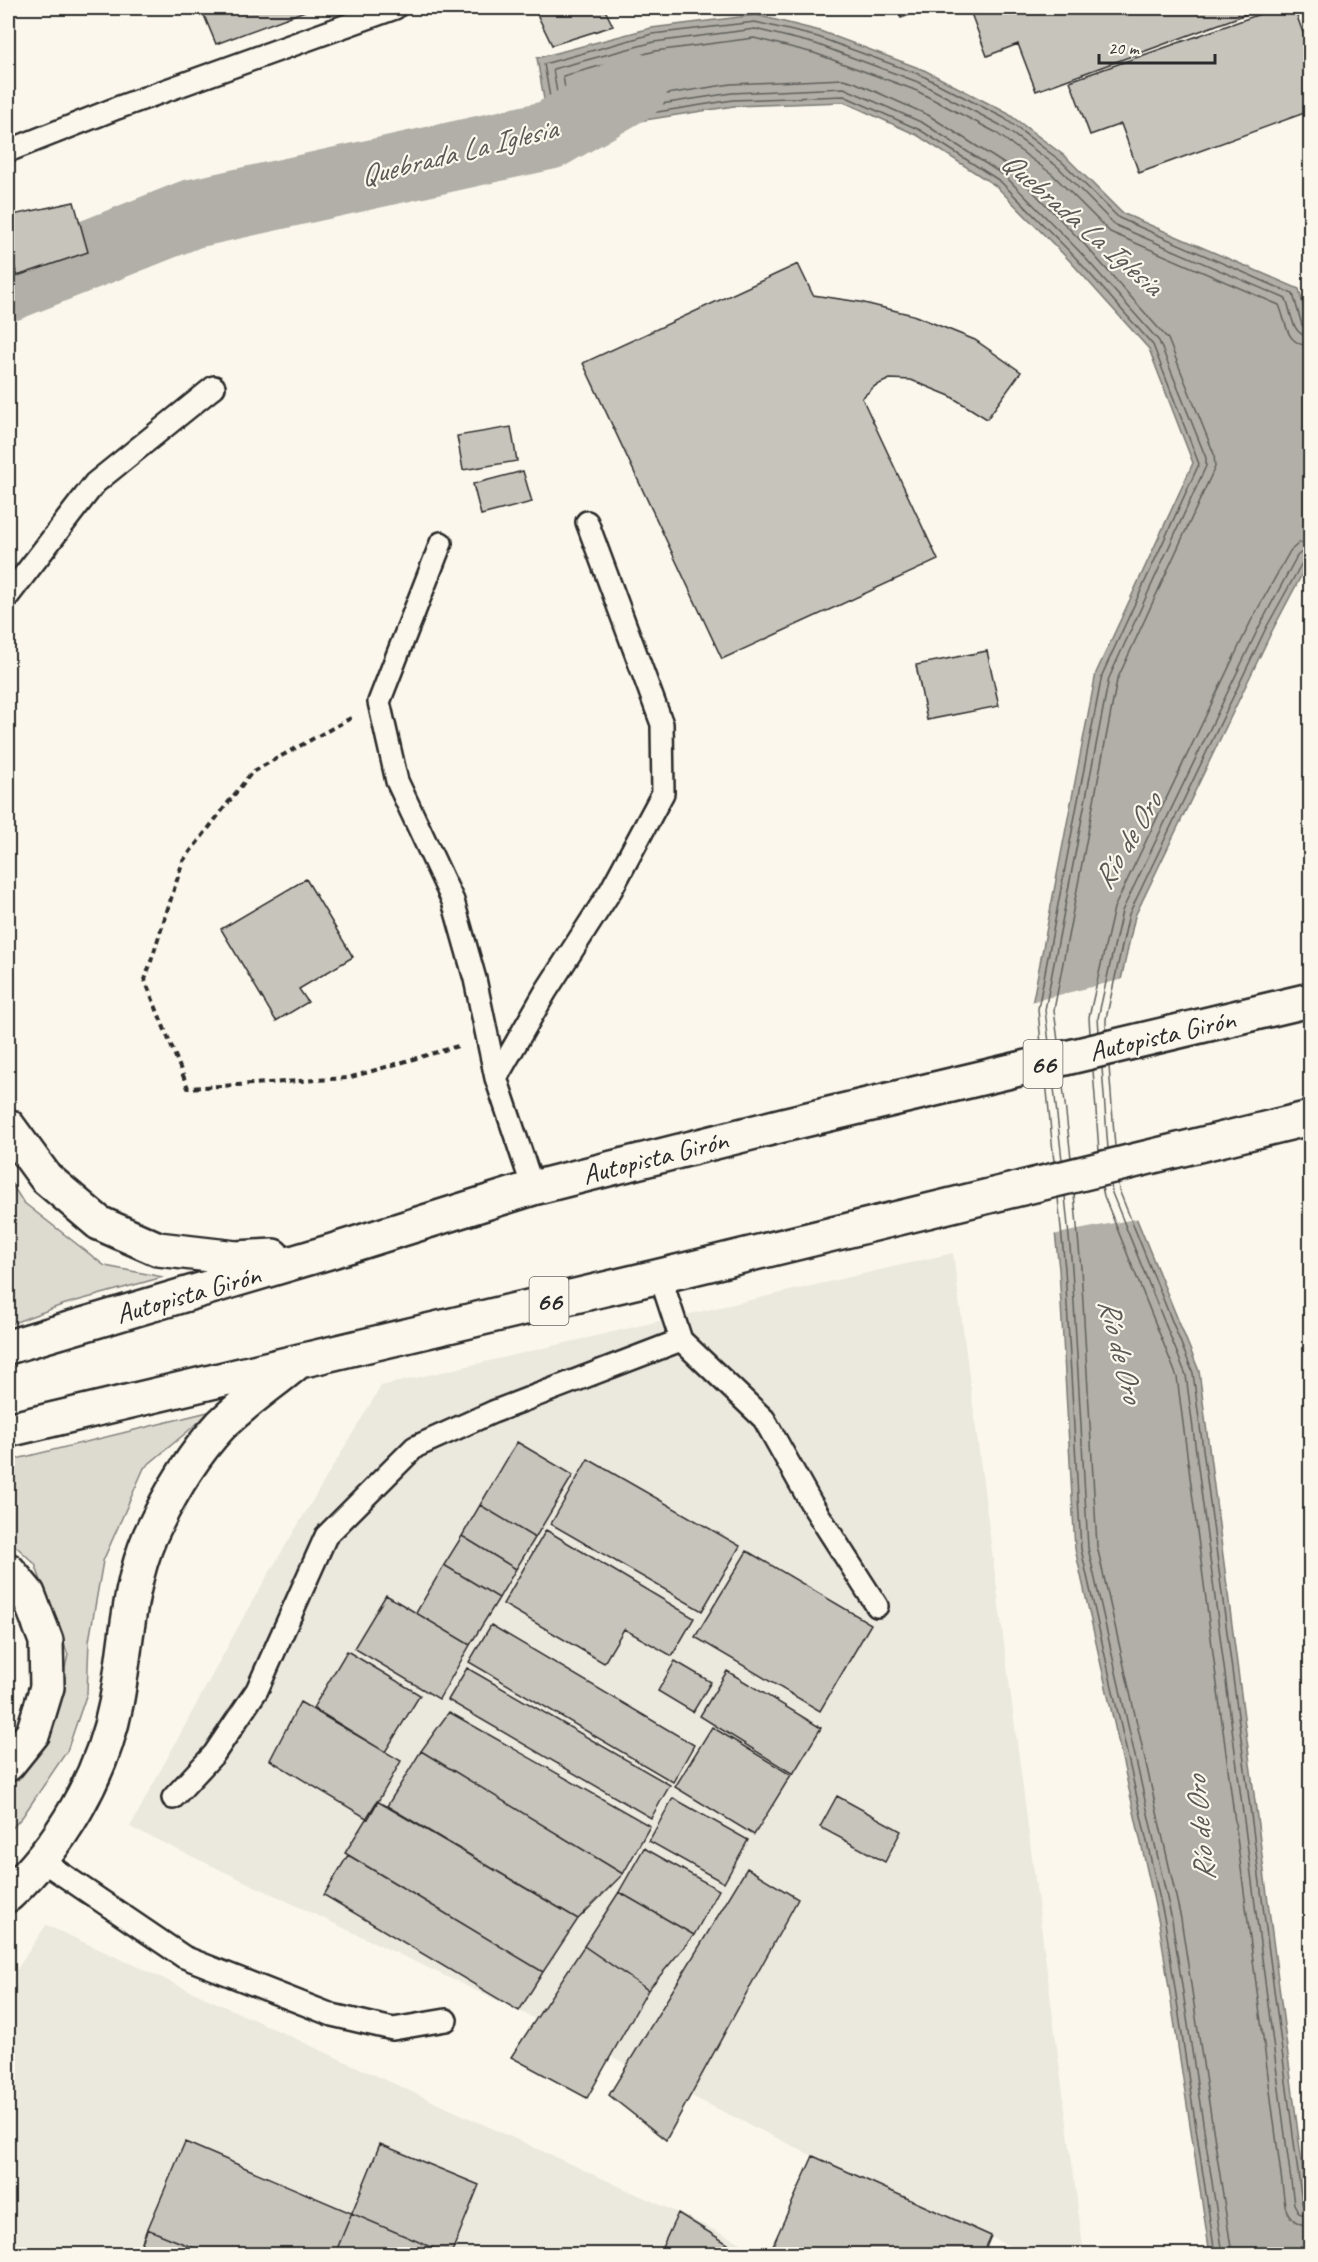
<svg xmlns="http://www.w3.org/2000/svg" width="1318" height="2262" viewBox="0 0 1318 2262" font-family="Caveat,sans-serif">
<rect width="100%" height="100%" fill="#fbf7ec"/>
<filter id="ink" filterUnits="userSpaceOnUse"><feTurbulence type="fractalNoise" baseFrequency=".0167" numOctaves="2"/><feDisplacementMap in="SourceGraphic" scale="12" xChannelSelector="R" yChannelSelector="G"/><feConvolveMatrix kernelMatrix="1 2 1 2 8 2 1 2 1" color-interpolation-filters="sRGB"/></filter>
<g filter="url(#ink)">
<path fill="#ebe8de" d="M953,1253l131,1001h-57l-214,-98 -294,-145 -389,-184 120,-222 131,-219z
M46,1925l632,288 87,41h-757v-271z"/>
<path fill="#dddad0" stroke="#84827e" stroke-width="1.5" d="M8,1178l15,24 82,64 58,11 -101,28 -54,20z
M212,1411l-68,57 -41,93 -14,80 -2,52 -20,58 -44,65 -15,17v-48l22,-20 23,-46 15,-64 -33,-91 -27,-25v-78z"/>
<path fill="#b1afa7" stroke="#7b7a75" stroke-width="1.5" d="M756,15l64,16 104,39 83,43 59,44 56,56 177,76 11,44v226l-38,72 -137,285 -23,105 12,167 75,183 111,854v29h-100l-51,-331 -84,-374 -16,-280 -28,-259 65,-337 97,-210 -44,-114 -80,-89 -73,-74 -79,-51 -73,-33 -110,4 -184,29 -13,-77 114,-30z"/>
<path fill="#fbf7ec" d="M1124,979l-9,42 12,166 13,31 -88,17 -24,-225 2,-8z"/>
<g fill="none" stroke-linecap="round" stroke-linejoin="round">
<path stroke="#61605d" stroke-width="1.5" d="M1106,1030v-11l23,-105 137,-286 37,-67 7,-3
M1099,1032l-1,-14 24,-107 138,-286 37,-69 6,-5 7,-1
M1090,1034l-1,-17 25,-109 137,-287 39,-70 9,-8 11,-2
M1058,1041l-4,-31 63,-330 98,-213 -1,-13 -46,-115 -83,-94 -76,-78 -81,-52 -74,-33 -11,-3 -112,5 -160,25 -3,-2 -5,-31 92,-25 99,-13 60,15 101,37 80,42 57,42 58,58 169,73c8,18 6,40 31,41
M1049,1043l-4,-33 64,-332 97,-212v-8l-47,-117 -80,-90 -74,-75 -82,-53 -79,-35 -112,5 -168,26 -3,-2 -8,-48 101,-27 101,-13 61,15 102,38 82,43 58,42 57,58 171,74c6,14 5,36 24,38
M1041,1045l-3,-36 64,-334 97,-211 -46,-119 -79,-89 -74,-75 -80,-51 -76,-34 -111,4 -176,28 -2,-3 -11,-61 108,-30 103,-12 63,15 103,38 83,43 58,44 57,56 174,76 9,31 4,4h4
M1109,1066l6,81
M1102,1068l6,81
M1093,1070l6,81
M1062,1077l9,81
M1053,1079l9,81
M1046,1081l8,81
M1118,1183l1,7 74,183 109,830 3,5 5,1
M1111,1185l1,8 74,182 108,829 5,9 11,4
M1102,1187l2,9 73,181 108,829c4,13 12,19 25,20
M1074,1194l7,74 16,278 84,373 51,335
M1065,1196l7,72 16,280 84,372 51,334
M1058,1198l7,71 16,280 84,373 50,332"/>
<path stroke="#b1afa7" stroke-width="69" d="M8,287l183,-73 359,-79 83,-48"/>
</g>
<path fill="#c7c4bc" stroke="#2b2b2b" stroke-width="1.5" d="M201,8h112l-97,36z
M534,8h70l9,18 -61,19z
M897,8h31l-27,10z
M969,8h294l-227,83 -18,-47 -31,12z
M1277,8h17l16,44v59l-171,62 -18,-49 -31,11 -20,-54z
M74,202l14,50 -71,24 -9,-34v-26z
M8,242l9,34 -9,3z
M798,264l15,31 47,7 53,13 62,25 46,32 -34,47 -37,-23 -39,-16 -21,-1 -15,7 -13,12 76,162 -216,99 -139,-296z
M511,427l6,34 -54,9 -6,-34z
M523,471l9,31 -51,13 -8,-31z
M987,651l12,55 -72,14 -11,-55z
M306,879l47,78 -54,32 9,13 -32,19 -55,-92z
M517,1442l56,33 -38,63 -55,-33z
M588,1459l152,87 -38,65 -151,-87z
M480,1505l55,33 -19,31 -54,-33z
M546,1530l148,88 -22,38 -48,-27 -20,34 -101,-59z
M462,1536l54,33 -17,29 -55,-33z
M747,1551l124,73 -51,87 -125,-74z
M444,1565l55,33 -29,47 -54,-32z
M386,1595l84,50 -31,54 -85,-51z
M491,1625l203,120 -21,37 -204,-120z
M347,1651l73,44 -35,57 -72,-44z
M675,1661l36,21 -18,30 -35,-21z
M467,1668l203,117 -19,33 -203,-118z
M727,1671l94,57 -28,46 -93,-58z
M300,1702l101,59 -33,58 -98,-59z
M449,1712l201,114 -27,48 -202,-123z
M712,1727l79,48 -37,60 -79,-48z
M421,1751l202,123 -45,45 -191,-113z
M837,1796l64,35 -16,31 -65,-35z
M673,1798l75,42 -24,43 -75,-42z
M377,1801l201,118 -35,53 -198,-119z
M644,1848l75,42 -25,45 -75,-43z
M348,1855l195,117 -24,39 -195,-116z
M747,1868l51,31 -132,241 -57,-45z
M619,1892l75,43 -46,55 -64,-44z
M584,1946l64,44 -61,108 -76,-41z
M185,2142l262,112h-310z
M380,2144l99,41 -28,69h-116z
M813,2156l178,80 -8,18h-214z
M678,2213l66,41h-85z
M147,2229l62,25h-72z"/>
<g fill="none" stroke-linecap="round" stroke-linejoin="round">
<defs>
<path id="lane" d="M8,151l109,-43 278,-100
M441,543l-62,159 18,79 56,120 22,78 21,99 37,110
M8,596l87,-113 119,-96
M496,1078l50,-87 65,-101 52,-97 -1,-69 -75,-202
M681,1340l83,79 47,84 66,103
M173,1798l41,-44 43,-64 69,-154 89,-89 78,-35 188,-72 -21,-64
M41,1860l143,97 148,58 61,14 53,-9"/>
<path id="highway" d="M8,1126l38,52 53,45 59,26 78,9 37,-2
M8,1347l321,-95 204,-64 250,-63 527,-125
M8,1430l652,-154 650,-158
M8,1570l20,24 18,47 1,46 -14,46 -25,31
M8,1895c53,-49 94,-119 108,-191 11,-57 11,-114 34,-168 18,-39 41,-79 71,-111 21,-21 50,-41 73,-60"/>
</defs>
<use href="#lane" stroke="#2b2b2b" stroke-width="26"/>
<use href="#highway" stroke="#2b2b2b" stroke-width="38"/>
<path stroke="#2b2b2b" stroke-width="4" stroke-dasharray="6 4.5" stroke-linecap="butt" d="M351,718l-99,54 -69,89 -38,119 43,108 160,-10 110,-32"/>
<use href="#lane" stroke="#fbf7ec" stroke-width="21"/>
<use href="#highway" stroke="#fbf7ec" stroke-width="33"/>
</g>
</g>
<g text-anchor="middle" dominant-baseline="central" stroke-width="4.5" stroke-linejoin="round" paint-order="stroke">
<g fill="#fbf7ec" stroke="#696865" stroke-width="1.5">
<rect x="1023.5" y="1040" width="39" height="48" rx="4.5"/>
<rect x="529.5" y="1277" width="39" height="48" rx="4.5"/>
</g>
<g font-size="27" font-weight="bold" fill="#2b2b2b">
<text x="1043" y="1064">66</text>
<text x="549" y="1301">66</text>
</g>
<g font-size="28" fill="#2b2b2b" stroke="#fbf7ec">
<text transform="translate(1162 1035) rotate(-13)">Autopista Girón</text>
<text transform="translate(655 1157) rotate(-14)">Autopista Girón</text>
<text transform="translate(188 1294) rotate(-16)">Autopista Girón</text>
</g>
<g font-size="30" font-style="italic" fill="#5a5956" stroke="#fbf7ec">
<text transform="translate(458 152) rotate(-14)">Quebrada La Iglesia</text>
<text transform="translate(1082 223) rotate(41)">Quebrada La Iglesia</text>
<text transform="translate(1127 841) rotate(-59)">Río de Oro</text>
<text transform="translate(1121 1350) rotate(76)">Río de Oro</text>
<text transform="translate(1200 1829) rotate(-95)">Río de Oro</text>
</g>
</g>
<rect width="1318" height="2262" fill="none" stroke="#fbf7ec" stroke-width="30"/>
<rect x="15" y="15" width="1288" height="2232" fill="none" stroke="#2b2b2b" stroke-width="2" filter="url(#ink)"/>
<path d="M1099 54v9h116v-9" fill="none" stroke="#2b2b2b" stroke-width="3"/>
<text x="1108" y="54" font-size="18" fill="#2b2b2b" stroke="#fbf7ec" stroke-width="4.5" paint-order="stroke">20 m</text>
</svg>
